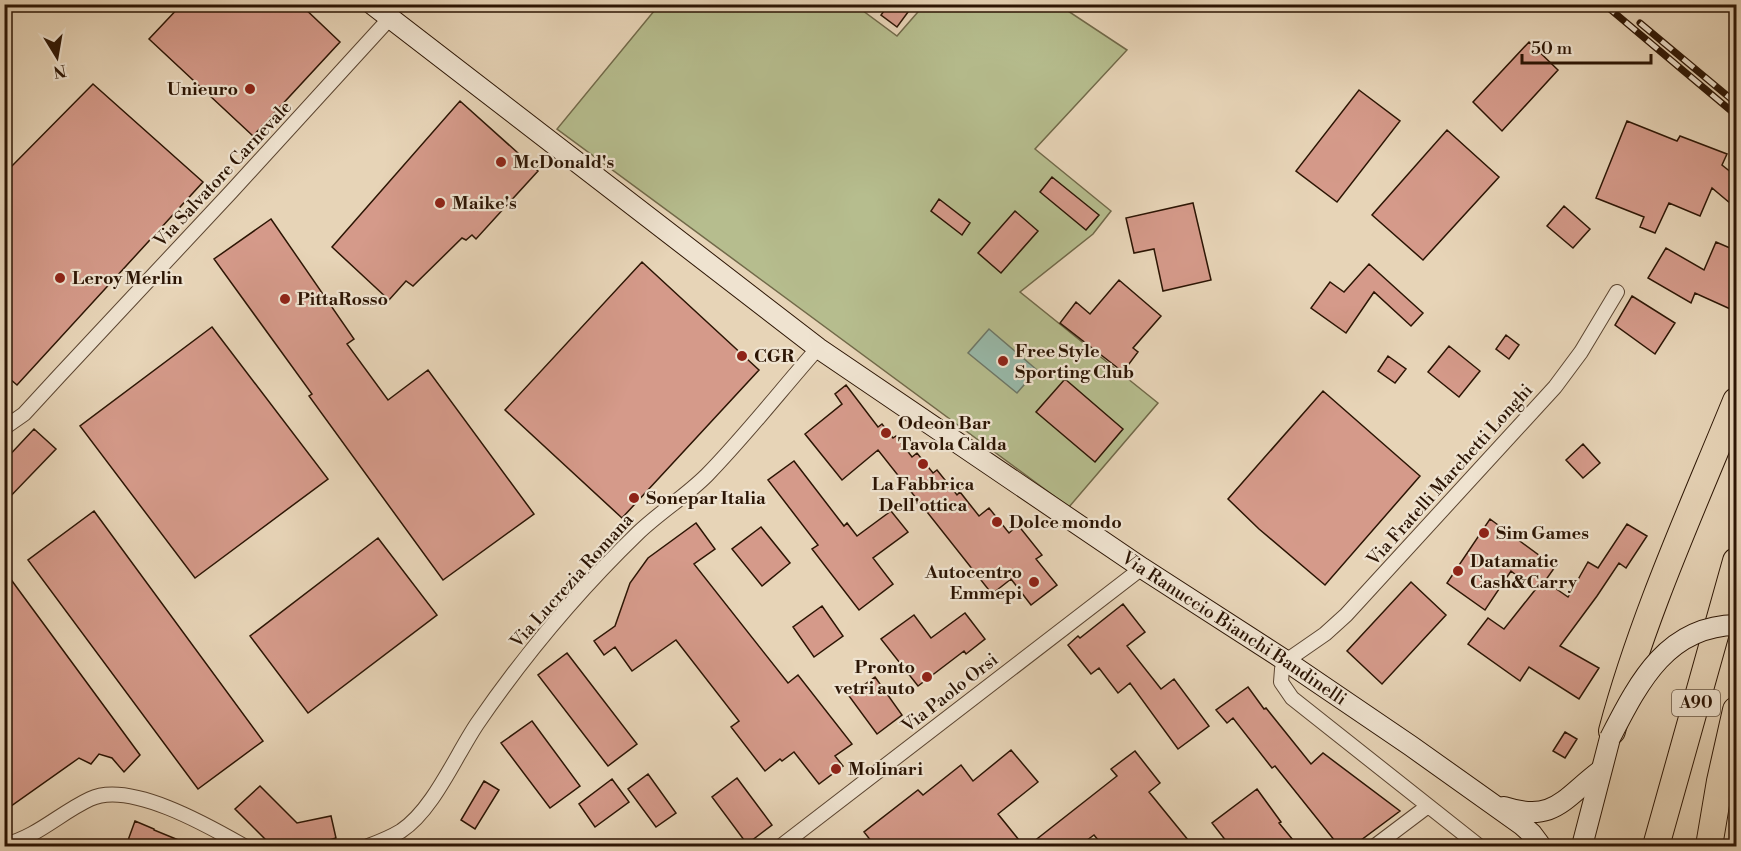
<svg xmlns="http://www.w3.org/2000/svg" width="1741" height="851" viewBox="0 0 1741 851" font-family="'Libre Bodoni',serif">
<rect width="100%" height="100%" fill="#e7d4b7"/>
<filter id="stains"><feTurbulence type="fractalNoise" baseFrequency=".00333" numOctaves="4"/><feColorMatrix values="0 0 0 0 .2 0 0 0 0 .09 0 0 0 0 .02 0 0 0 .5 -.17"/></filter>
<radialGradient id="worn" r=".72"><stop offset=".6" stop-color="#630" stop-opacity="0"/><stop offset="1" stop-color="#630" stop-opacity=".3"/></radialGradient>
<path fill="#b6bd8e" stroke="#716949" stroke-width="1.5" d="M659,5h196l42,31 27,-31h135l68,45 -92,99 76,62 -18,23 -73,58 138,111 -89,104 -512,-378z"/>
<path fill="#98b9a9" stroke="#6d7767" stroke-width="1.5" d="M989,329l48,41 -20,23 -49,-40z"/>
<path fill="#d59a8a" stroke="#2c1504" stroke-width="1.5" d="M182,4h118l40,38 -87,94 -104,-97z
M889,4h25l-17,23 -16,-12z
M1529,42l29,28 -56,61 -29,-29z
M93,84l110,98 -186,203 -13,-11v-200z
M1359,90l41,31 -63,81 -41,-31z
M460,101l78,70 -62,68 -4,-4 -6,5 -4,-2 -49,48 -7,-5 -17,19 -57,-53z
M1627,121l50,20 3,-5 47,18 -5,11 15,12v32l-25,-21 -12,28 -31,-13 -14,30 -15,-6 4,-10 -48,-19z
M1447,130l52,47 -76,83 -51,-45z
M1052,177l47,38 -13,15 -46,-38z
M939,199l31,24 -8,12 -31,-24z
M1193,203l18,77 -48,11 -9,-42 -20,4 -8,-35z
M1564,206l26,23 -17,19 -26,-22z
M1015,211l23,20 -37,42 -23,-20z
M271,219l83,120 -7,5 41,56 40,-30 106,144 -91,66 -134,-184 3,-2 -98,-135z
M1716,242l21,9v61l-42,-19 -4,10 -43,-25 18,-30 38,22z
M642,262l117,108 -137,148 -117,-108z
M1369,264l54,49 -12,13 -37,-34 -28,41 -35,-25 19,-26 14,10z
M1119,280l42,36 -28,32 5,4 -15,20 -63,-49 16,-21 14,12z
M1632,296l43,27 -20,31 -40,-29z
M212,327l116,152 -133,99 -115,-152z
M1506,335l13,10 -10,14 -13,-10z
M1449,346l31,25 -21,26 -31,-25z
M1388,356l18,13 -11,14 -17,-12z
M1065,379l58,50 -28,33 -59,-50z
M846,385l32,42 4,-3 11,14 3,-2 16,21 5,-4 16,20 4,-3 20,25 3,-3 19,24 10,-8 20,25 9,-8 24,30 -6,4 21,26 -26,20 -20,-26 -19,15 -114,-144 -36,30 -37,-46 37,-30 -7,-10z
M1323,391l97,85 -95,109 -66,-56 -31,-30z
M34,429l22,20 -52,54v-42z
M1583,444l17,19 -17,15 -17,-18z
M794,461l50,65 3,-3 10,13 34,-25 17,21 -35,26 20,26 -34,26 -47,-61 6,-4 -50,-65z
M94,511l169,230 -65,48 -170,-229z
M1490,519l65,48 -10,14 23,16 20,-35 10,6 29,-44 20,12 -21,32 -7,-5 -22,33 -37,50 39,22 -20,31 -50,-32 -9,14 -52,-37 20,-26 16,11 31,-39 -24,-19 -26,39 -38,-27z
M696,523l19,26 -21,15 94,119 10,-8 54,69 -17,12 8,10 -24,18 -25,-32 -12,9 -2,-2 -15,12 -34,-44 8,-6 -63,-81 -44,31 -17,-24 -11,8 -10,-14 21,-15 15,-43 18,-25z
M761,527l29,36 -28,23 -30,-37z
M378,538l59,77 -129,98 -58,-77z
M4,570l136,185 -16,17 -12,-14 -13,-4 -8,10 -12,-6 -75,53z
M1411,582l35,33 -64,69 -35,-33z
M1123,604l22,28 -18,14 34,43 13,-10 35,47 -31,23 -48,-66 -12,10 -19,-25 -8,6 -23,-29 10,-9 2,2z
M822,606l21,30 -29,21 -21,-30z
M965,613l20,26 -19,15 -2,-3 -46,35 -37,-47 33,-24 17,23z
M567,653l70,91 -29,22 -70,-91z
M875,677l27,38 -25,19 -28,-38z
M1248,687l16,22 2,-1 45,56 12,-11 77,58 -47,35h-14l-64,-80 -3,2 -39,-50 -6,5 -11,-13z
M532,721l48,65 -30,22 -49,-65z
M1565,732l12,7 -12,19 -12,-7z
M1011,750l27,32 -40,32 21,26 -8,6h-136l-11,-14 54,-42 5,5 38,-30 12,16z
M1135,751l25,32 -11,9 44,54h-90l-9,-11 -15,11h-51l89,-70 -6,-7z
M648,774l28,39 -20,14 -28,-38z
M737,778l35,47 -25,19 -35,-47z
M612,779l17,23 -34,25 -16,-23z
M484,781l15,9 -24,39 -14,-9z
M260,786l37,37 34,-7 5,22 -28,8h-36l-37,-37z
M1257,789l24,33 -2,1 19,23h-68l-18,-23z
M135,821l19,8v1l39,16h-58l-8,-3z"/>
<g fill="none" stroke-linecap="round" stroke-linejoin="round">
<defs>
<path id="street" d="M4,428l20,-14 35,-38 172,-184 159,-174
M4,845c33,-8 56,-32 86,-46 39,-19 119,27 154,47
M368,846c11,-4 23,-9 33,-15 32,-21 54,-74 76,-107 46,-67 102,-134 161,-191 22,-21 48,-37 69,-58 39,-40 74,-85 111,-127
M781,846l361,-278
M1375,846l53,-40
M1479,846l-187,-148 -11,-16 1,-13 4,-8 39,-27 21,-19 209,-228 26,-35 36,-60"/>
<g id="secondary">
<path id="s1" d="M372,4l446,344 324,220 144,93 125,85 111,79 10,9 9,12"/>
<path d="M1504,807c50,16 59,-8 96,-36"/>
<path d="M1582,846l28,-108"/>
</g>
<path id="highway" d="M1612,731c30,-113 80,-222 124,-330
M1656,846l80,-285
M1709,846l11,-65 16,-71"/>
</defs>
<use href="#street" stroke="#5b4531" stroke-width="16"/>
<use href="#secondary" stroke="#2c1504" stroke-width="22"/>
<use href="#highway" stroke="#2c1504" stroke-width="28"/>
<use href="#street" stroke="#efe3d0" stroke-width="14"/>
<use href="#secondary" stroke="#efe3d0" stroke-width="20"/>
<use href="#highway" stroke="#e7d4b7" stroke-width="26"/>
<defs>
<path id="rail" d="M1604,4l132,111
M1640,23l96,80"/>
</defs>
<use href="#rail" stroke="#2c1504" stroke-width="7"/>
<use href="#rail" stroke="#efe3d0" stroke-width="4.5" stroke-dasharray="14" stroke-linecap="butt"/>
<defs>
<path id="secondary-bridge" d="M1610,738c28,-54 56,-112 126,-113"/>
</defs>
<use href="#secondary-bridge" stroke="#2c1504" stroke-width="22" stroke-linecap="butt"/>
<use href="#secondary-bridge" stroke="#efe3d0" stroke-width="20"/>
</g>
<g fill="#8f2418" stroke="#efe3d0" stroke-width="2">
<circle cx="250" cy="89" r="6"/>
<circle cx="501" cy="162" r="6"/>
<circle cx="440" cy="203" r="6"/>
<circle cx="60" cy="278" r="6"/>
<circle cx="285" cy="299" r="6"/>
<circle cx="742" cy="356" r="6"/>
<circle cx="1003" cy="361" r="6"/>
<circle cx="886" cy="433" r="6"/>
<circle cx="923" cy="464" r="6"/>
<circle cx="634" cy="498" r="6"/>
<circle cx="997" cy="522" r="6"/>
<circle cx="1484" cy="533" r="6"/>
<circle cx="1458" cy="571" r="6"/>
<circle cx="1034" cy="582" r="6"/>
<circle cx="927" cy="677" r="6"/>
<circle cx="836" cy="769" r="6"/>
</g>
<g text-anchor="middle" dominant-baseline="central" stroke-width="4.5" stroke-linejoin="round" paint-order="stroke">
<rect fill="#efe3d0" stroke="#665341" stroke-width="1.5" x="1672" y="690" width="48" height="26" rx="4.5"/>
<g font-size="16" font-weight="bold" fill="#2c1504">
<text x="1696" y="703">A90</text>
</g>
<g font-size="18" font-weight="bold" fill="#2c1504" stroke="#efe3d0" text-anchor="start">
<text x="238" y="89" text-anchor="end">Unieuro</text>
<text x="513" y="162">McDonald's</text>
<text x="452" y="203">Maike's</text>
<text x="72" y="278">Leroy Merlin</text>
<text x="297" y="299">PittaRosso</text>
<text x="1015" y="351">Free Style<tspan x="1015" dy="21">Sporting Club</tspan></text>
<text x="754" y="356">CGR</text>
<text x="898" y="423">Odeon Bar<tspan x="898" dy="21">Tavola Calda</tspan></text>
<text x="923" y="484" text-anchor="middle">La Fabbrica<tspan x="923" dy="21">Dell'ottica</tspan></text>
<text x="646" y="498">Sonepar Italia</text>
<text x="1009" y="522">Dolce mondo</text>
<text x="1496" y="533">Sim Games</text>
<text x="1470" y="561">Datamatic<tspan x="1470" dy="21">Cash&amp;Carry</tspan></text>
<text x="1022" y="572" text-anchor="end">Autocentro<tspan x="1022" dy="21">Emmepi</tspan></text>
<text x="915" y="667" text-anchor="end">Pronto<tspan x="915" dy="21">vetri auto</tspan></text>
<text x="848" y="769">Molinari</text>
</g>
<g font-size="18" fill="#2c1504" stroke="#efe3d0">
<text transform="translate(223 174) rotate(-47)">Via Salvatore Carnevale</text>
<text transform="translate(1450 475) rotate(-48)">Via Fratelli Marchetti Longhi</text>
<text transform="translate(572 581) rotate(-48)">Via Lucrezia Romana</text>
<text stroke="none"><textPath href="#s1" startOffset="1065">Via Ranuccio Bianchi Bandinelli</textPath></text>
<text transform="translate(950 693) rotate(-38)">Via Paolo Orsi</text>
</g>
</g>
<rect width="1741" height="851" fill="none" stroke="#e7d4b7" stroke-width="24"/>
<rect x="6" y="6" width="1729" height="839" fill="none" stroke="#2c1504" stroke-width="3"/>
<rect x="12" y="12" width="1717" height="827" fill="none" stroke="#2c1504" stroke-width="1.5"/>
<g transform="translate(57 57) rotate(169)" stroke="#efe3d0" stroke-width="4.5" paint-order="stroke">
<path d="M0-4.5L10 22L0 15L-10 22Z" fill="#2c1504"/>
<text y="-9" font-size="16" font-weight="bold" text-anchor="middle" fill="#2c1504">N</text>
</g>
<path d="M1522 54v9h129v-9" fill="none" stroke="#2c1504" stroke-width="3"/>
<text x="1531" y="54" font-size="18" fill="#2c1504" stroke="#efe3d0" stroke-width="4.5" paint-order="stroke">50 m</text>
<rect width="100%" height="100%" filter="url(#stains)"/>
<rect width="100%" height="100%" fill="url(#worn)"/>
</svg>
